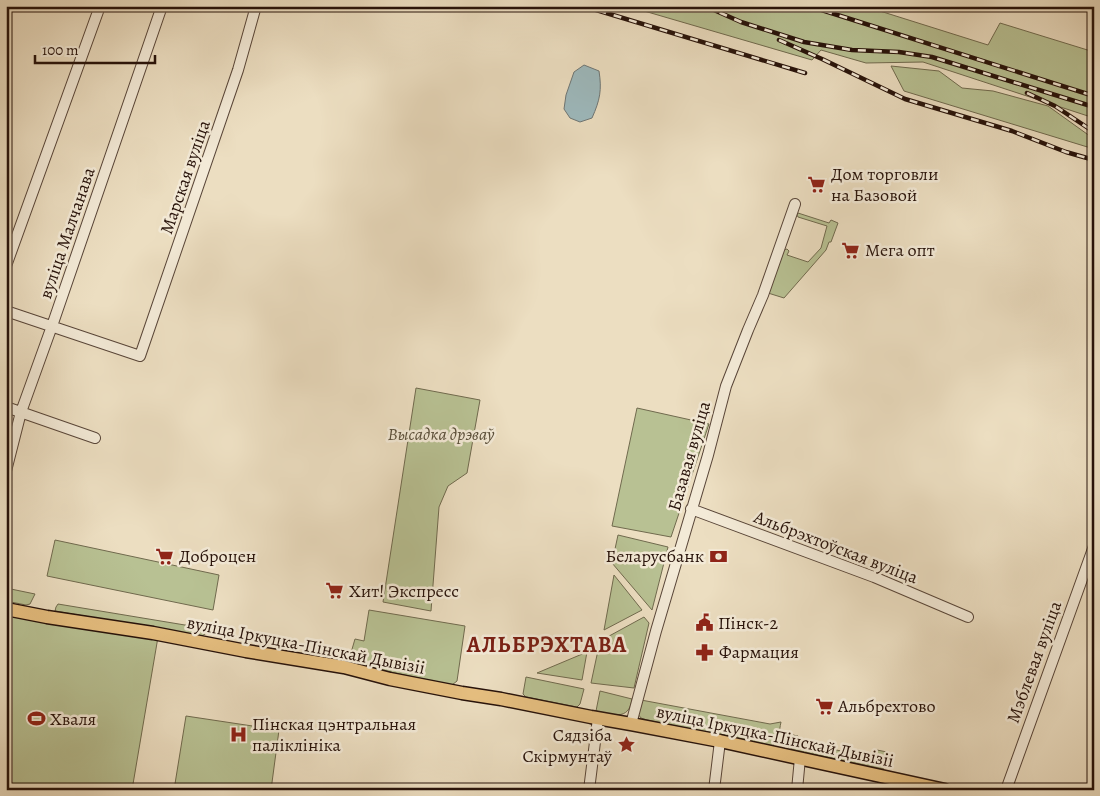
<svg xmlns="http://www.w3.org/2000/svg" width="1100" height="796" viewBox="0 0 1100 796" font-family="Alegreya,serif">
<rect width="100%" height="100%" fill="#ecdec1"/>
<filter id="stains"><feTurbulence type="fractalNoise" baseFrequency=".004" numOctaves="4"/><feColorMatrix values="0 0 0 0 .2 0 0 0 0 .09 0 0 0 0 .02 0 0 0 .5 -.17"/></filter>
<radialGradient id="worn" r=".72"><stop offset=".6" stop-color="#630" stop-opacity="0"/><stop offset="1" stop-color="#630" stop-opacity=".3"/></radialGradient>
<path fill="#b8c193" stroke="#706a4e" d="M627,6h237l124,39 12,-22 94,29v66l-171,-56 -57,1 -45,-13 -9,10z
M891,66l48,5 23,17 31,3 55,15 46,33v10l-190,-58z
M798,213l31,10 2,-3 7,3 -7,19h-2l-3,8 -42,48 -16,-5 15,-43 4,-1 2,2 -2,4 21,7 13,-14 6,-22 -29,-9 -1,-2z
M416,388l64,12 -13,73 -19,13 -9,21 -8,104 -48,-9z
M637,408l72,16 -38,113 -59,-11z
M618,535l50,12 -16,63 -40,-47z
M55,540l164,35 -6,35 -166,-34z
M614,575l28,35 -38,20z
M6,588l29,6 -5,10 -4,1 -20,-4z
M58,604l151,25 -1,3 -6,4 -147,-25 1,-4z
M369,610l96,16 -8,55 -5,4 -104,-22 7,-24 9,2z
M6,612l152,25 -26,153h-126z
M644,617l5,6 -15,65 -43,-5 9,-42z
M587,652l-5,28 -45,-7z
M526,677l58,12 -4,15 -3,3 -51,-10 -3,-3z
M600,691l32,8c-3,23 -21,15 -36,12z
M641,700l129,24 11,-2c-2,9 -2,21 -10,24l-124,-26 -6,-2 -3,-4z
M186,716l93,14 -8,60h-97z
M793,735l5,1 -1,7 78,14 2,-7 10,2 -4,17 -89,-19 -6,-3 -1,-3 1,-6z"/>
<path fill="#9db9bd" stroke="#6e7675" d="M584,65l15,6c3,19 1,29 -7,47l-12,4 -10,-4 -6,-9 2,-14 8,-23z"/>
<g fill="none" stroke-linecap="round" stroke-linejoin="round">
<defs>
<path id="minor" d="M6,266l94,-260
M6,311l134,45 98,-286 18,-64
M6,407l89,31
M6,471l15,-59 31,-86 110,-320
M691,509l183,68 94,40
M631,724l25,-93 52,-176 18,-69 22,-56 15,-35 32,-91
M589,790l9,-72
M714,790l6,-49
M797,790l3,-32
M1006,790l88,-244"/>
<path id="major" d="M6,609l41,8 106,16 93,18 98,16 46,12 72,14 39,6 90,18 40,7 89,17 225,49"/>
</defs>
<use href="#minor" stroke="#584538" stroke-width="12"/>
<use href="#major" stroke="#27120a" stroke-width="15"/>
<use href="#minor" stroke="#f3ead7" stroke-width="10"/>
<use href="#major" stroke="#e6bf80" stroke-width="12"/>
<defs>
<path id="rail" d="M583,6l222,67
M705,6l36,16 63,20 48,8 47,2 33,5 162,50
M809,6l285,90
M779,40l43,19 83,40 107,32 54,21 28,8
M1027,93l28,13 39,26"/>
</defs>
<use href="#rail" stroke="#27120a" stroke-width="4.5"/>
<use href="#rail" stroke="#f3ead7" stroke-width="2.5" stroke-dasharray="8" stroke-linecap="butt"/>
</g>
<defs>
<symbol id="supermarket-bare" viewBox="-9 -9 18 18"><path d="M-6-5.5h2.5l.6 2H6L4.5 2H-2.5L-4.4-4H-6ZM-1.5 3.2a1.3 1.3 0 1 0 .1 0ZM3 3.2a1.3 1.3 0 1 0 .1 0Z" fill="#8f2418" stroke="#f3ead7" stroke-width="2.5" paint-order="stroke"/></symbol>
<symbol id="bank-bare" viewBox="-9 -9 18 18"><path d="M-6-4H6V4H-6ZM0-2.3a2.3 2.3 0 1 0 0 4.6a2.3 2.3 0 1 0 0-4.6Z" fill="#8f2418" stroke="#f3ead7" stroke-width="2.5" paint-order="stroke"/></symbol>
<symbol id="civic-bare" viewBox="-9 -9 18 18"><path d="M-.6-6.5H3V-4.5H.6V-3L4-1V1h2V6H-6V1h2V-1L-.6-3ZM-1.2 2.5V6h2.4V2.5Z" fill="#8f2418" stroke="#f3ead7" stroke-width="2.5" paint-order="stroke"/></symbol>
<symbol id="pharmacy-bare" viewBox="-9 -9 18 18"><path d="M-2-6h4v4h4v4h-4v4h-4v-4h-4v-4h4Z" fill="#8f2418" stroke="#f3ead7" stroke-width="2.5" paint-order="stroke"/></symbol>
<symbol id="stadium-bare" viewBox="-9 -9 18 18"><path d="M0-5a6.5 5 0 1 0 0 10a6.5 5 0 1 0 0-10ZM-3.5-1.8h7v3.6h-7Z" fill="#8f2418" stroke="#f3ead7" stroke-width="2.5" paint-order="stroke"/></symbol>
<symbol id="hospital-bare" viewBox="-9 -9 18 18"><path d="M-5-5h3v3.5h4V-5h3V5h-3V1.5h-4V5h-3Z" fill="#8f2418" stroke="#f3ead7" stroke-width="2.5" paint-order="stroke"/></symbol>
<symbol id="sight-bare" viewBox="-9 -9 18 18"><path d="M0-6L1.8-2.2L6-1.7L2.9 1.2L3.7 5.4L0 3.3L-3.7 5.4L-2.9 1.2L-6-1.7L-1.8-2.2Z" fill="#8f2418" stroke="#f3ead7" stroke-width="2.5" paint-order="stroke"/></symbol>
</defs>
<g fill-rule="evenodd">
<use href="#supermarket-bare" x="804" y="172" width="25" height="25"/>
<use href="#supermarket-bare" x="838" y="238" width="25" height="25"/>
<use href="#supermarket-bare" x="152" y="544" width="25" height="25"/>
<use href="#bank-bare" x="706" y="544" width="25" height="25"/>
<use href="#supermarket-bare" x="322" y="578" width="25" height="25"/>
<use href="#civic-bare" x="692" y="610" width="25" height="25"/>
<use href="#pharmacy-bare" x="692" y="640" width="25" height="25"/>
<use href="#supermarket-bare" x="812" y="694" width="25" height="25"/>
<use href="#stadium-bare" x="24" y="706" width="25" height="25"/>
<use href="#hospital-bare" x="226" y="722" width="25" height="25"/>
<use href="#sight-bare" x="614" y="732" width="25" height="25"/>
</g>
<g text-anchor="middle" dominant-baseline="central" stroke-width="5" stroke-linejoin="round" paint-order="stroke">
<g font-size="18" fill="#27120a" stroke="#f3ead7" text-anchor="start">
<text x="831" y="174">Дом торговли<tspan x="831" dy="21">на Базовой</tspan></text>
<text x="865" y="250">Мега опт</text>
<text x="179" y="556">Доброцен</text>
<text x="704" y="556" text-anchor="end">Беларусбанк</text>
<text x="349" y="591">Хит! Экспресс</text>
<text x="718" y="623">Пінск-2</text>
<text x="719" y="652">Фармация</text>
<text x="838" y="706">Альбрехтово</text>
<text x="50" y="719">Хваля</text>
<text x="252" y="724">Пінская цэнтральная<tspan x="252" dy="21">паліклініка</tspan></text>
<text x="612" y="735" text-anchor="end">Сядзіба<tspan x="612" dy="21">Скірмунтаў</tspan></text>
</g>
<g font-size="18" fill="#27120a" stroke="#f3ead7">
<text transform="translate(185 177) rotate(-71)">Марская вуліца</text>
<text transform="translate(67 233) rotate(-71)">вуліца Малчанава</text>
<text transform="translate(689 456) rotate(-74)">Базавая вуліца</text>
<text transform="translate(836 547) rotate(21)">Альбрэхтоўская вуліца</text>
<text transform="translate(306 645) rotate(11)">вуліца Іркуцка-Пінскай Дывізіі</text>
<text transform="translate(1034 662) rotate(-70)">Мэблевая вуліца</text>
<text transform="translate(775 736) rotate(12)">вуліца Іркуцка-Пінскай Дывізіі</text>
</g>
<g font-size="18" font-style="italic" fill="#5a4f3a" stroke="#f3ead7">
<text x="441" y="434">Высадка дрэваў</text>
</g>
<g font-size="22" font-weight="bold" letter-spacing="1" fill="#7a1f14" stroke="#f3ead7">
<text x="547" y="645">АЛЬБРЭХТАВА</text>
</g>
</g>
<rect width="1100" height="796" fill="none" stroke="#ecdec1" stroke-width="25"/>
<rect x="8" y="8" width="1085" height="781" fill="none" stroke="#27120a" stroke-width="2.5"/>
<rect x="12" y="12" width="1075" height="771" fill="none" stroke="#27120a"/>
<path d="M35 55v8h120v-8" fill="none" stroke="#27120a" stroke-width="2.5"/>
<text x="42" y="55" font-size="15" fill="#27120a" stroke="#f3ead7" stroke-width="4" paint-order="stroke">100 m</text>
<rect width="100%" height="100%" filter="url(#stains)"/>
<rect width="100%" height="100%" fill="url(#worn)"/>
</svg>
